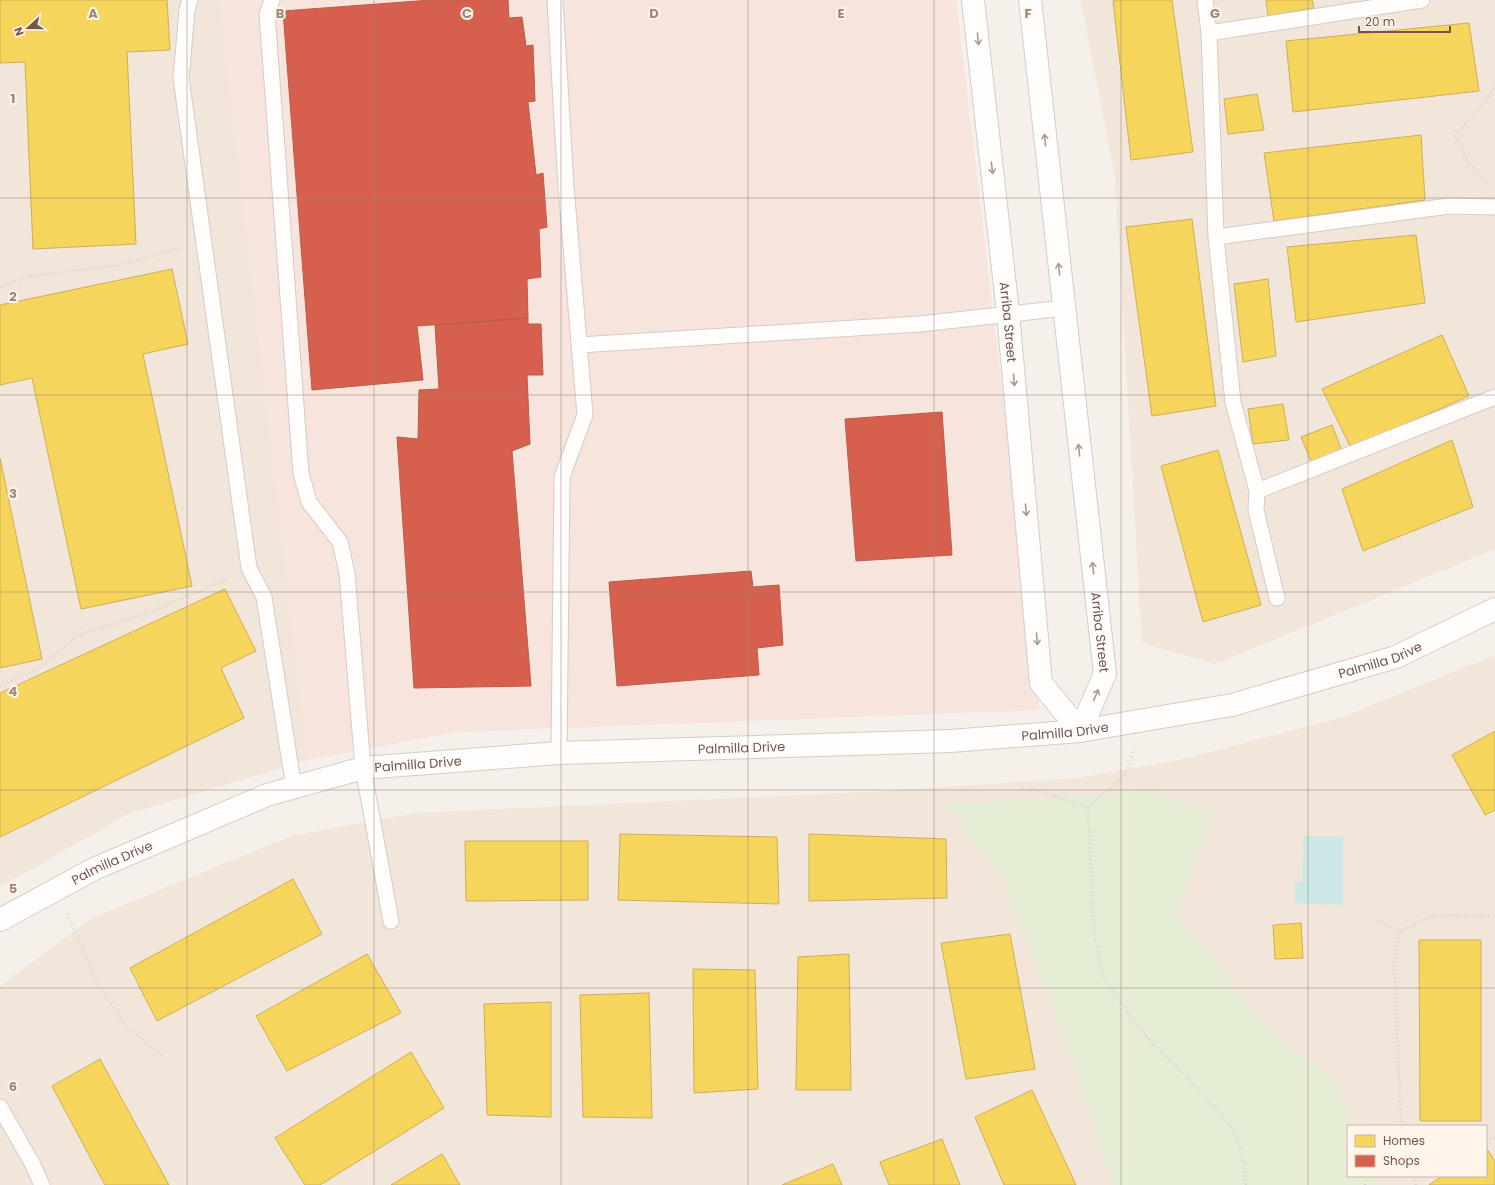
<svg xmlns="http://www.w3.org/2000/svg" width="1495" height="1185" viewBox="0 0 1495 1185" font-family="Poppins,sans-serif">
<rect width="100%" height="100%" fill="#f6f0ea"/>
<path fill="#f2e5da" d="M0,0h220l88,760 -180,54 -128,73z
M1081,0h414v549l-280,115 -73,-21 -27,-466z
M1495,655v530h-115l-4,-9h110v-50h-133l-22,-48 -58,-43 -97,-121 35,-99 -265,-10 56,71 69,181 42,128h-1113v-199l92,-68 199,-82 125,-23 471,-22 190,-13 103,-18 160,-42z"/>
<path fill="#f6e4dd" d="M220,0h736l84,710 -584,22 -148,28z"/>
<path fill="#e5edd5" d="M1152,791l60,23 -36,100 97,121 58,43 22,48h-5v50h28l4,9h-267l-42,-128 -69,-181 -56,-71z"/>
<path fill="#cbe8e7" d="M1304,836h39v69l-48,-2v-20l7,-1z"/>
<path fill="#f6d55c" stroke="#cfae57" d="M0,0h167l3,50 -43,2 9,192 -103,5 -8,-187 -25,1z
M1118,0h54l21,152 -62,8 -18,-159z
M1266,0h46l2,8 -46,8z
M1469,23l10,68 -186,21 -7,-71z
M1257,94l7,36 -36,4 -4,-35z
M1421,135l4,65 -151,21 -10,-68z
M1192,219l24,187 -64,10 -26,-189z
M1416,235l9,68 -129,19 -9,-75z
M172,269l16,75 -45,10 49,232 -111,23 -49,-231 -32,7v-80z
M1268,279l8,77 -33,6 -9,-78z
M1442,335l27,61 -118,52 -29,-59z
M1283,404l6,36 -36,4 -5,-35z
M1332,425l10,26 -30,13 -11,-27z
M1452,440l21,67 -110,44 -21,-62z
M1218,450l43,155 -58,17 -42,-156z
M0,458l42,201 -42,9z
M225,589l31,62 -35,17 23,50 -244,119v-144z
M1495,731v79l-10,5 -33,-60z
M620,834l157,3 2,67 -161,-4z
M809,834l137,5 1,59 -138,3z
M465,841h123v59l-122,1z
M293,879l29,55 -165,87 -27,-53z
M1301,923l2,35 -28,1 -2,-34z
M1010,934l25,135 -69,10 -25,-136z
M1419,940h62v181h-61z
M367,954l34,59 -114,58 -31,-55z
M849,954l2,136h-55l2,-133z
M693,969l62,1 3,119 -64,4z
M649,993l3,125 -69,-1 -3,-122z
M551,1002v115l-64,-2 -3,-111z
M411,1052l33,56 -124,77h-15l-30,-47z
M100,1059l69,126h-64l-53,-99z
M1032,1090l44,95h-72l-29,-68z
M942,1139l18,46h-71l-9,-23z
M1486,1148l9,13v24h-66l13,-9h44z
M442,1154l18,31h-69z
M833,1164l9,21h-60z"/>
<path fill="#d6604d" stroke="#b95c4c" d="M431,0h77l1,18 13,-1 4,29 7,-1 2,56 -7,1 8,73 7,-2 4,54 -8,2 2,48 -14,2 1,39 -111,8 6,54 -111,10 -29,-379z
M528,318v6h13l2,51h-16l3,69 -18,7 19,235 -117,2 -17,-251 21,2 1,-49 20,-1 -4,-64z
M942,412l10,143 -96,6 -11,-142z
M751,571l2,16 26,-2 4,60 -26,3 2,27 -142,11 -8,-104z"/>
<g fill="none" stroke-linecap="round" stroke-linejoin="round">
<defs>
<path id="service" d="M190,0l-3,10 -6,68 68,490 15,29 30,191
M272,0l-5,14 34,459 8,29 31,40 7,31 16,195 28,153
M555,0l11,186 19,229 -23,62 -3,276
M1205,0l4,33 7,204 17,165 24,89 238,-94
M1209,33l213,-33
M1216,237l233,-31 46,1
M579,345l341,-21 144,-16
M1257,491l-1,19 21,88
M0,1107l32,56 10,22"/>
<g id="tertiary">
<path id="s1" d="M973,0l35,313 33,370 39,48"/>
<path id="s2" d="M1030,0l75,674 -25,57"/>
<path id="s3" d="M0,920l96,-52 171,-73 96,-27 196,-15 391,-12 130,-10 152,-26 164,-48 99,-48"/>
</g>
</defs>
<use href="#service" stroke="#d5ccc7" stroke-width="17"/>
<use href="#tertiary" stroke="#d5ccc7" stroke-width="24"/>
<path stroke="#dad0ce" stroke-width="2.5" stroke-dasharray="1 3" stroke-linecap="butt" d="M1486,183l-18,-22 -13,-25 30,-35 10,-16
M0,287l26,-10 93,-12 50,-14 13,-2
M0,686l38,-17 40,-34 68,-21 83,-36
M1019,789l17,1 52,17 6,128 10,44 43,58 56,57 30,35 12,36 1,20
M1088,807l37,-32 9,-26
M67,914l33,73 26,39 36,30
M1379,921l21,10
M1401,1126l-7,-166 6,-29 28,-14 23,-2 44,1
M1486,1138h9
M1414,1176l2,9
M1365,1185l2,-9"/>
<use href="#service" stroke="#fefdfc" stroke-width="15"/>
<use href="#tertiary" stroke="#fefdfc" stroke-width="22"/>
</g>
<defs><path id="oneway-shaft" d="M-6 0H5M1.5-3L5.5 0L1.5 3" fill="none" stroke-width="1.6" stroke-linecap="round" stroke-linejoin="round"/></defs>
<g stroke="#ac9891">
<use href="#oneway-shaft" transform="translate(978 39) rotate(84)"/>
<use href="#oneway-shaft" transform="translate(1045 140) rotate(-96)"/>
<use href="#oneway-shaft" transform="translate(992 168) rotate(84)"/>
<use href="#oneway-shaft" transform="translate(1059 269) rotate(-96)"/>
<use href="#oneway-shaft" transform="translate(1014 380) rotate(85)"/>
<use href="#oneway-shaft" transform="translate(1079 450) rotate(-96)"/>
<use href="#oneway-shaft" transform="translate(1026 510) rotate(85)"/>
<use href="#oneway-shaft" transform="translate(1093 568) rotate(-96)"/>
<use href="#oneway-shaft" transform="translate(1037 639) rotate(85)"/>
<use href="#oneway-shaft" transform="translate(1096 695) rotate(-67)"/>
</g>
<path fill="none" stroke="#9e867c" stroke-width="1" stroke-opacity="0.55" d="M187,0v1185M374,0v1185M561,0v1185M748,0v1185M934,0v1185M1121,0v1185M1308,0v1185M0,198h1495M0,395h1495M0,592h1495M0,790h1495M0,988h1495"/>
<g text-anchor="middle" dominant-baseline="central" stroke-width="4" stroke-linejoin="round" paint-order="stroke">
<g font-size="13" fill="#75544a" stroke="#fff5eb">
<text stroke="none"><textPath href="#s1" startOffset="324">Arriba Street</textPath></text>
<text stroke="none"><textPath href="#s2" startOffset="636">Arriba Street</textPath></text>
<text stroke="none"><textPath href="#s3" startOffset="1422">Palmilla Drive</textPath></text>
<text stroke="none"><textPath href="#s3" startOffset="1098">Palmilla Drive</textPath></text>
<text stroke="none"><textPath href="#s3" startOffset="774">Palmilla Drive</textPath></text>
<text stroke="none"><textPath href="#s3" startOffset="450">Palmilla Drive</textPath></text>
<text stroke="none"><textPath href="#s3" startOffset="126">Palmilla Drive</textPath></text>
</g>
</g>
<g font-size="13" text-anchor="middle" font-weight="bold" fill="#9e867c" stroke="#fff5eb" stroke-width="4" stroke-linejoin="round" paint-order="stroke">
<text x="93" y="18">A</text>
<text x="280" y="18">B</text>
<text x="467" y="18">C</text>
<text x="654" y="18">D</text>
<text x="841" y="18">E</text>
<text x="1028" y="18">F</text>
<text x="1215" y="18">G</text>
<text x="13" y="103">1</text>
<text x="13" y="301">2</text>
<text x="13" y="498">3</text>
<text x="13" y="696">4</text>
<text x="13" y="893">5</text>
<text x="13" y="1091">6</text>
</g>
<rect x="1347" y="1125" width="140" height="52" fill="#fff5eb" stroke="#c8b5ab"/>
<rect x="1355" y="1135" width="20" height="12" fill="#f6d55c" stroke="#c8b5ab"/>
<text x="1383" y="1145" font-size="12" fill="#75544a">Homes</text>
<rect x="1355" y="1155" width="20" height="12" fill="#d6604d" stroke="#c8b5ab"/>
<text x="1383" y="1165" font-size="12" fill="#75544a">Shops</text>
<g transform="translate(28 28) rotate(249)" stroke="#fff5eb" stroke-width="3" paint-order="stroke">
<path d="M0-3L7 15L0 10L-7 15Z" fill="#75544a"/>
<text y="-6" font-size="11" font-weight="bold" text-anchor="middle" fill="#75544a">N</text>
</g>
<path d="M1359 26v6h91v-6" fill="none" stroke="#75544a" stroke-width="2"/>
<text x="1365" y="26" font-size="12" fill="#75544a" stroke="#fff5eb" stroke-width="3" paint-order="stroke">20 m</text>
</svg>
